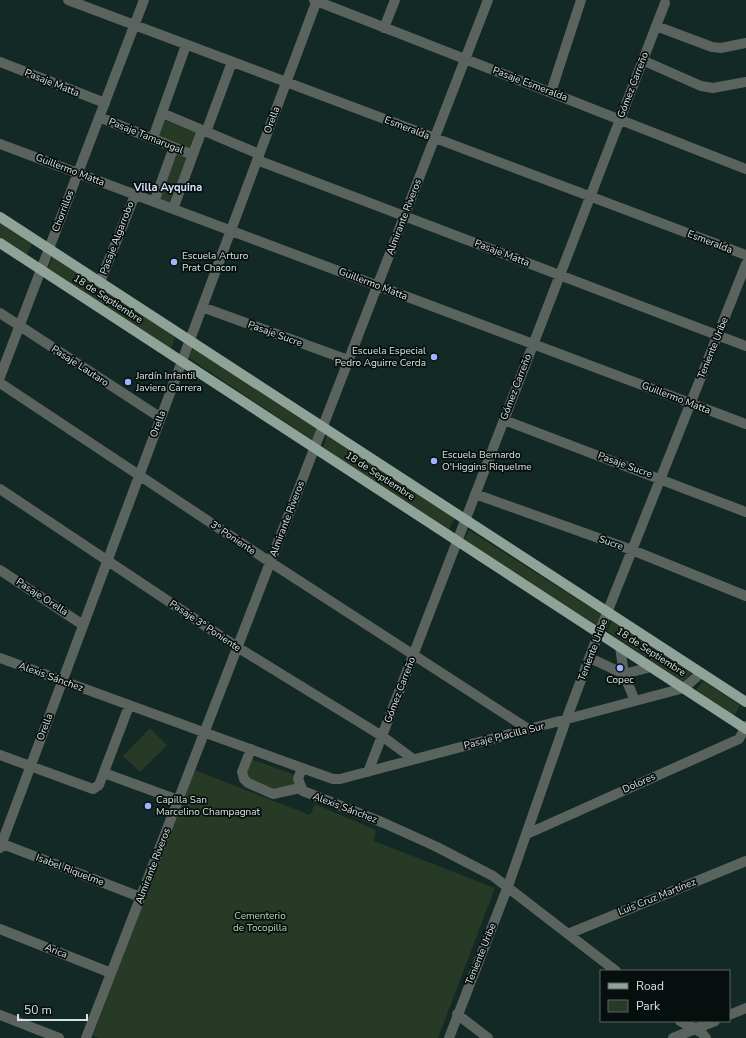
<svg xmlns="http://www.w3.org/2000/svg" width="746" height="1038" viewBox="0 0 746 1038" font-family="'Nunito Sans',sans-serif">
<rect width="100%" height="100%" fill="#132925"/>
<path fill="#263a25" d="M164,120l35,14 -7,17 -35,-14z
M177,154l11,4 -14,44 -14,-2z
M0,223l32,21 -5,11 -27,-18z
M53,256l122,81 -4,12 -123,-81z
M193,348l127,83 -5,11 -126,-84z
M327,435l128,83 -6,11 -126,-81z
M469,530l133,85 -4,11 -134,-86z
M612,621l79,52 -7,9 -77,-51z
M703,681l37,24 -6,11 -38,-26z
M150,728l17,17 -27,27 -17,-16z
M248,758l50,18 -1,9c-22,4 -34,6 -52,-10z
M192,769l118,46 5,-11 61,26 -2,11 121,47 -57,150h-338l-7,-2z"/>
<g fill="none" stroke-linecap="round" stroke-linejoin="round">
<path stroke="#5b635e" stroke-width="10" d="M68,0l678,255
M314,0l432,169
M656,26l56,21 9,1 25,-5
M384,28l11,-28
M642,60l59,26 12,2 33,-6
M0,62l105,41
M551,92l30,-92
M162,113l97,41
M99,117l94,38
M206,132l26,-70
M153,138l33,-93
M0,144l746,280
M257,160l489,186
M154,202l20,-55
M173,209l29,-79
M100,282l35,-87
M202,307l146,53
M0,313l161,105
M0,377l144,-377
M0,383l270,179 258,167
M504,420l242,92
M0,489l237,158 145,89 31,23
M475,494l157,56 114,46
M0,570l83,55
M620,647l4,27 11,27
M0,658l302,110 31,11h7l344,-91 17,-15
M590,658l34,16 27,-7
M251,749l-9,23 2,7 4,4 25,11 27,-6
M0,755l93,34 6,-4 30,-79
M302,768l-4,11 5,12 81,32 53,24 56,29 123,95
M368,772l297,-769
M104,773l74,27
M527,834l212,-95 7,-13
M0,843l140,54
M0,848l317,-848
M0,929l111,44
M568,934l178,-73
M457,1014l31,24
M0,1015l59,23
M729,1015l17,-7
M680,1021l22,12 4,5
M86,1038l402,-1038
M449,1038l59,-152 58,-166 27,-72 153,-384
M673,1038l42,-17"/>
<path stroke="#90a399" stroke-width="10" d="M0,217l746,485
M0,243l746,486"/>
</g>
<g fill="#a3b2fd" stroke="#070f0e" stroke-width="1.5">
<circle cx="174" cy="262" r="4"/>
<circle cx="434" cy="357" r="4"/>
<circle cx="128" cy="382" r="4"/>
<circle cx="434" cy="461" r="4"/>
<circle cx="620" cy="668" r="4"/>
<circle cx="148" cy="806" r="4"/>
</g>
<g text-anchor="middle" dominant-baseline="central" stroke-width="3.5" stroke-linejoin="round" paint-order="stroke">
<g font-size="10" fill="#d6e3e0" stroke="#070f0e">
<text transform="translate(52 83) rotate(22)">Pasaje Matta</text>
<text transform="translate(530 84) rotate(21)">Pasaje Esmeralda</text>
<text transform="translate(633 85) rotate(-69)">Gómez Carreño</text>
<text transform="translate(272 120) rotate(-70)">Orella</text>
<text transform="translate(407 128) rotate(21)">Esmeralda</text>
<text transform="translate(146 136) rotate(22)">Pasaje Tamarugal</text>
<text transform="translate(70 170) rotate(21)">Guillermo Matta</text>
<text transform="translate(63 211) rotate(-69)">Chorrillos</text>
<text transform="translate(404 217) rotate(-69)">Almirante Riveros</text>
<text transform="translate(117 238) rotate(-69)">Pasaje Algarrobo</text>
<text transform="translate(710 242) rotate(21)">Esmeralda</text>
<text transform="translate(502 253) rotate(21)">Pasaje Matta</text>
<text transform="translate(373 284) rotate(21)">Guillermo Matta</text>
<text transform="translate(108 299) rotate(33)">18 de Septiembre</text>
<text transform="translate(275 334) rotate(20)">Pasaje Sucre</text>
<text transform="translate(713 348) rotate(-68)">Teniente Uribe</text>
<text transform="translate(80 366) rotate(33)">Pasaje Lautaro</text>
<text transform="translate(516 387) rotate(-69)">Gómez Carreño</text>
<text transform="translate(676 398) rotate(21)">Guillermo Matta</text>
<text transform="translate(158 424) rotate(-70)">Orella</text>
<text transform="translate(625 465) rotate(20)">Pasaje Sucre</text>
<text transform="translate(380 476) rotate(33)">18 de Septiembre</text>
<text transform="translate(287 519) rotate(-69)">Almirante Riveros</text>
<text transform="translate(233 538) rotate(34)">3° Poniente</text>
<text transform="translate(611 543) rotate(20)">Sucre</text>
<text transform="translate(42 597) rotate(33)">Pasaje Orella</text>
<text transform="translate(205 626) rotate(34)">Pasaje 3° Poniente</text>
<text transform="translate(593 650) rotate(-69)">Teniente Uribe</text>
<text transform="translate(651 652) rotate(33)">18 de Septiembre</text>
<text transform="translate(51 677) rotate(20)">Alexis Sánchez</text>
<text transform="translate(400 690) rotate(-69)">Gómez Carreño</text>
<text transform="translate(45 727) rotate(-69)">Orella</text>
<text transform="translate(504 736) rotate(-14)">Pasaje Placilla Sur</text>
<text transform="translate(639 783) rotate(-24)">Dolores</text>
<text transform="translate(345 808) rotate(21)">Alexis Sánchez</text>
<text transform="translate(153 866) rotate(-69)">Almirante Riveros</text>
<text transform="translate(70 870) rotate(21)">Isabel Riquelme</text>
<text transform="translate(657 897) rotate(-22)">Luis Cruz Martínez</text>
<text transform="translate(56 951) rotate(22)">Arica</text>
<text transform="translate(481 954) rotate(-68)">Teniente Uribe</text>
</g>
<g font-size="10" fill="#d6e3e0" stroke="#070f0e" text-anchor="start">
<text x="182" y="256">Escuela Arturo<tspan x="182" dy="12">Prat Chacon</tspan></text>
<text x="426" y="351" text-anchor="end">Escuela Especial<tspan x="426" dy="12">Pedro Aguirre Cerda</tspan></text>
<text x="136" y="376">Jardín Infantil<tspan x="136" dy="12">Javiera Carrera</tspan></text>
<text x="442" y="455">Escuela Bernardo<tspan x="442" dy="12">O'Higgins Riquelme</tspan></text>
<text x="620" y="680" text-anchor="middle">Copec</text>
<text x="156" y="800">Capilla San<tspan x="156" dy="12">Marcelino Champagnat</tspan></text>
</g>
<g font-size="10" fill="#afdcac" stroke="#070f0e">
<text x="260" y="916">Cementerio<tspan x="260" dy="12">de Tocopilla</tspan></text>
</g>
<g font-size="11" font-weight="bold" fill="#dae0fd" stroke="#070f0e">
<text x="168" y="187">Villa Ayquina</text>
</g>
</g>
<rect x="600" y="970" width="130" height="52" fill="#070f0e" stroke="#5a6462"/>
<rect x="608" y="983" width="20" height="6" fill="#90a399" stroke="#5a6462"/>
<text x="636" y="990" font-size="12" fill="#d6e3e0">Road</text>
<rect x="608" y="1000" width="20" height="12" fill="#263a25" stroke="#5a6462"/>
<text x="636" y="1010" font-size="12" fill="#d6e3e0">Park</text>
<path d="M18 1014v6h69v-6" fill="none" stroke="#d6e3e0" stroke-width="2"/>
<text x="24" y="1014" font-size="12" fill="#d6e3e0" stroke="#070f0e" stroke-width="3" paint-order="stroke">50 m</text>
</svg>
